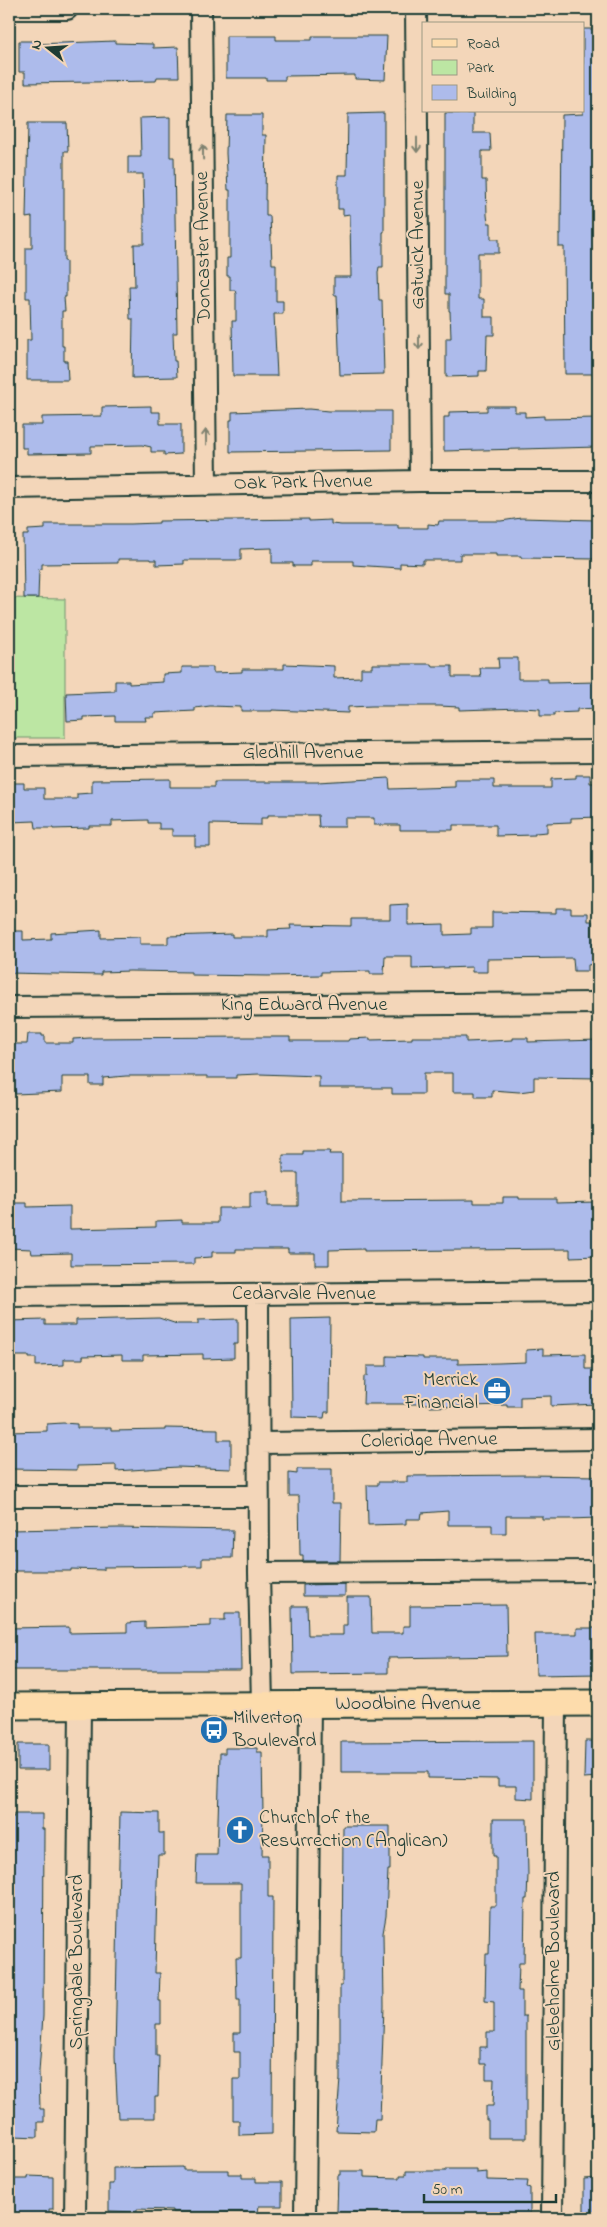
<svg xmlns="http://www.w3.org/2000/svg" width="607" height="2227" viewBox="0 0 607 2227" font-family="'Indie Flower',sans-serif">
<rect width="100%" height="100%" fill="#f3d6b9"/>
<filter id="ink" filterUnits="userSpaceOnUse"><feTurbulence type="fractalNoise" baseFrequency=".02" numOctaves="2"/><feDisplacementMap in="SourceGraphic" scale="10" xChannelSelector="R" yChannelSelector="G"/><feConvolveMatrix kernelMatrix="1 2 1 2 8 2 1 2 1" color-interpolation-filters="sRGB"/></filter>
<g filter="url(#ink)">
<path fill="#bce6a3" stroke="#6e926c" d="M9,598l56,1v139h-56z"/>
<path fill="#adbbeb" stroke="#1f3d34" d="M583,29h15v345h-33l-1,-127h-5v-13h2l1,-119 21,-1z
M226,36h50v4h36v-4h75l-2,44 -30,-1v-4l-70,1v4h-19v-2h-40z
M19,41h16v3l80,-3v2l38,1v4l25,-1 1,30h-22l-1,4 -131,2v-11h-6z
M384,113v119h-1v35h-4l-1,6 1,27h3l2,74 -44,1 -3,-80h-3v-18h17l-1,-63 -7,1v-6h-5v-34h9l1,-61z
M445,113h28v20h17l1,18h-9v29h4l1,35 1,8h3v16h8v14h-21v46h6v18h10v18h-7l-1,36h-7v5l-33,1v-39h5l-1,-27h-1v-17h-4z
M227,115h35v20h4l-1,65h1v16h4l2,48h4v37h7v13h-9l3,62h-44l-1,-55h4v-27l-1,-4h-5v-14h-3v-18h3v-68h-2l-2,-37z
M170,117v40h4l3,176h-4l1,28h2l1,16 -45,1 1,-59h-3l-1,-33h6l-1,-42h10v-26l-1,-44h-15v-17h13l-1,-39z
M28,123h39l1,28h-4v110h2v36h-2l1,14h-3v35h2v15h3l1,19h-41v-40h4l-1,-42h-4v-50h6v-31l-6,1z
M151,406v6h9v12h21v30l-17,1v-3h-13v-5l-9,-2 -51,1v7l-64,1v-6h-5v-23h20v-8l60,-1v-9z
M487,406h28v6h10v5l19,-1v3l54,-1v29l-154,4v-34h5v-5l38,-1z
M309,409l19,2h63v39l-161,2v-32h2v-8z
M521,518l74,2v39l-74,-1v-2h-25v-2h-36v6h-37v4l-23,-1v5l-47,-3v-4h-42v5h-18v-3h-21v-15l-31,1v11h-57v4l-28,1v-5h-6v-1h-32v4l-76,1v5h-3l-1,29h-14l-1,-63h5v-5l17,-1v-5h86l28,-1v-2l150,-2v2l22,-1v4l10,1h57v3h30v-4l10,1 1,-4h62z
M498,658h20v21h30v4l50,-1v26l-21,1v3l-23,1v3h-14v-7l-19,-1 -62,2v-3l-20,-1h-67l-24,1v6l-76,-3v1h-31v-4l-31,-1 -15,2v3l-41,2v4h-9l1,4h-31v-5l-31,1v3l-17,1 -1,-28 49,-2v-10h14v3l34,-2v-8l19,-1v-6h31v6l29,-1v-3h42v-5l50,2v12l27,-1v-9h11v-4h59l1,2h20v11h29l-1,-9h19z
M576,775h14v8h8v34l-27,1v4l-24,1v9l-12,1v2l-39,1v-11h-43v5h-53v-5h-26v-7h-29v9h-26l-1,-12h-50v3h-7v7l-51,-1v23h-15v-11h-23v-7h-13v-6h-11v-3l-36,1v5h-23v2l-36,1v-1h-17l-1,-7 -25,1v-39h14v5h20v11h33v-5l15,-1v-13l78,-1v8h44v-5h103l72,-4 1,11 65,-2v-7h39v8h57v-9l25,-1z
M408,904v21l36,-1v11l27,-1v-6h21v-16l64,1v-5h15v5h17v8h4v15h1v28l-5,1v6h-14l-1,-13 -86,1v13h-15v-5l-60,2v-13h-27l-1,18h-14v-3l-49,1v3l-53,1 -77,-1v-3l-61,-1 -29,1v3l-92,-2v-42h14v9l28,-1v-6l50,-3v8l39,-1v7h28v-8l64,-2v3h36v-7l23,-1 -1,-4 61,1v-7h39v-14z
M28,1034h14v2h3v7h28v-4l17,-1 157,-1h43v4h58l1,-2 21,-1v2l42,-1v-2h54v5l47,-2v-2h15v4l70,-2v38l-64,-1v13l-15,2 -27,-2v7h-17v-5h-22v-19h-29v21h-32v-6h-73v-12l-60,-2 -23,1v3h-29v-2h-81l-23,2v7h-13v-8h-28v15l-47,2v-4h-6v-41h2v-5h16z
M303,1151h27l-1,3h13v47l132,-1v3h29v-6h16v2h37v4l40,-1 2,54 -28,1v-8l-206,2v-2l-35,1v15h-14v-12h-27v-4h-52v3h-24v5l-18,1v6l-123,1v-12l-39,1 -1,-5 -21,-1 -1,-45h18v4l43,-1v23l86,-2v-6l26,-1v3h36v-15h32v-16h18v14h30v-33h-15v-18h20z
M159,1318l18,6h21v-4l40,-1v25h-4v14l-31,1v-5l-60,1v5h-21v-5l-39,1v3h-19v6l-28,1v-8h-7v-2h-19l-1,-35 36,-1v5h31v-5z
M330,1318l-1,94h-4l-1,6 -32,-1 -1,-98z
M543,1349v6l42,-1v15h13v35l-47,2v-10l-31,1v10h-13v-2l-77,2v-3h-67l1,-28h3v-10h20v-10l36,1v2h35v5l41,-1 27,-1v-12z
M63,1423l14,1v4h34v3l54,-1v-2l53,1v11h13v29l-54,-2 -61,4v-6l-39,1v4l-68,-1v-37l38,-1v-7z
M297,1469h35v34h9l-1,58h-37v-6h-3l-1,-59h-10v-23l8,1z
M529,1475l69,1v42l-29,1h-27v-3h-36v17h-14v-8h-44v-14l-26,2 -1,6h-15v5l-38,1 -1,-40h11v-3h29v-6z
M118,1528l115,2 -1,28h-30v8l-98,1v3l-33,-1v2h-62v-41z
M345,1584v12h-42v-11z
M347,1597h24l1,36h31v-7h7v-20l96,-1 1,51 -119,2v15l-95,1 -1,-68h15l1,29h35v-10h4z
M225,1613h15l1,57h-232v-42l60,-1v6l58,-1v-9l18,-1v6l66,-2v-6h14z
M577,1628h21v46l-62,1 -1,-41h42z
M533,1741v58l-17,-1v-12h-18v-7l-70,-1v-6h-87v-30z
M585,1741h13v36l-14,1z
M18,1744h31v26h-31z
M225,1748h32v4h5l1,61 -1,42h6v42h5l-1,237 -33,1v-14h-6v-42h7v-27h-6v-19h6v-33h-3l-1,-42h5v-75h-45l1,-28h20l3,-102h5z
M120,1812l39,1v20h5v22h-6l-1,30 -2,88h5l-1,28h2v23h-5v32h3l-1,41h-3v21h-37l-3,-62z
M14,1814h28v15h2l-1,187 -4,56 1,37h4v13h-6v15l-24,-1v-2h-5v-317h5z
M493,1819h34l1,56 -1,24h-2l-1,64h-5l-1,28h4v25h4v122h-38v-18h-2v-14h7l1,-27h-8v-15h-6v-17h7v-15h7v-30l-9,-1 1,-47h3l1,-48h6v-50h-3z
M343,1826h47v44h-2l-2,46 -3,17 1,73 -4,113h-5l-1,13 -38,-1 4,-52v-93h2z
M183,2167v3h45v4h14v4h14v4h26v24h-23l-1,6h-86v-2l-35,-1v3l-28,-1v-27h4v-16z
M446,2169h30v4l11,-1v8l41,1 -1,6 3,1v26l-193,-2 1,-37h2v-4h24v6l36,1v-3h6v-4h40z
M28,2176l25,1v32h-4v6l-40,-2v-34h19z
M598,2178v37h-14v-36z"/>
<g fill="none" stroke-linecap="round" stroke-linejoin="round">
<defs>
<path id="minor" d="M9,9h58
M201,9l5,476
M416,9l4,472
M9,488l411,-7h178
M9,756l589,-5
M9,1007l589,-4
M258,1294l1,279 3,131
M9,1296l589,-5
M260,1443l338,-4
M9,1496h249
M259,1573l339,-2
M75,2218l5,-512
M305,2218l5,-514
M552,2218l4,-514"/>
<path id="major" d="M9,1706l589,-3"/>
</defs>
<use href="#minor" stroke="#1f3d34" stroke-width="24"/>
<use href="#major" stroke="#1f3d34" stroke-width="29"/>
<use href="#minor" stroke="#f3d6b9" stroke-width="20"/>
<use href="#major" stroke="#fddcac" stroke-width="25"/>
</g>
<defs><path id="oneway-shaft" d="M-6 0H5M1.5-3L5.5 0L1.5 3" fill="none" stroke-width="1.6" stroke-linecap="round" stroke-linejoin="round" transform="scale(1.25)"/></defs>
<g stroke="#7e8270">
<use href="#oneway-shaft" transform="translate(417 145) rotate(90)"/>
<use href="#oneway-shaft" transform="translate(203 152) rotate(-91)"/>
<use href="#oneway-shaft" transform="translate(419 342) rotate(90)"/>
<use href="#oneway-shaft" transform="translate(206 437) rotate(-91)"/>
</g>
</g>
<defs>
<symbol id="office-disc" viewBox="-11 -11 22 22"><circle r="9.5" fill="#1f6fb2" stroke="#f3d6b9"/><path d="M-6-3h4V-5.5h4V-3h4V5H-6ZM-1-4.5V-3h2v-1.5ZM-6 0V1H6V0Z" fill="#fff"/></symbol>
<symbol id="bus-disc" viewBox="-11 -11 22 22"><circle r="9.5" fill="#1f6fb2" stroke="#f3d6b9"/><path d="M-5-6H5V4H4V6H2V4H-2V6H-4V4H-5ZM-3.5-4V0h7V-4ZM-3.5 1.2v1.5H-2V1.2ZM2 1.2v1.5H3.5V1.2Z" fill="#fff"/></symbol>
<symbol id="church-disc" viewBox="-11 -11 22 22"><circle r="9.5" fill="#1f6fb2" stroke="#f3d6b9"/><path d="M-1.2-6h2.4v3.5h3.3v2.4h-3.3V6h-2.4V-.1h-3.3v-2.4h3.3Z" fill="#fff"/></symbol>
</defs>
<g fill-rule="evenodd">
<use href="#office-disc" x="481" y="1375" width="32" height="32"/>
<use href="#bus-disc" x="198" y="1714" width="32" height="32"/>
<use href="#church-disc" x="224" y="1814" width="32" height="32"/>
</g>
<g text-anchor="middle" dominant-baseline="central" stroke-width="4" stroke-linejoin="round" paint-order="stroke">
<g font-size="20" fill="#1f3d34" stroke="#f3d6b9">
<text transform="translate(418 245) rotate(-90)">Gatwick Avenue</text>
<text transform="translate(204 247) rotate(-91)">Doncaster Avenue</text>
<text transform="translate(303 483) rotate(-1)">Oak Park Avenue</text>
<text x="303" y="753">Gledhill Avenue</text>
<text x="304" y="1005">King Edward Avenue</text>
<text x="304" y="1294">Cedarvale Avenue</text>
<text transform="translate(429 1441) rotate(-1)">Coleridge Avenue</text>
<text x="408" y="1704">Woodbine Avenue</text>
<text transform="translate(554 1961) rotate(-90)">Glebeholme Boulevard</text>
<text transform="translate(77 1962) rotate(-90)">Springdale Boulevard</text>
</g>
<g font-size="20" fill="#1f3d34" stroke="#f3d6b9" text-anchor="start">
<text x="478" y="1380" text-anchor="end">Merrick<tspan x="478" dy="23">Financial</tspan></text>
<text x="233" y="1718">Milverton<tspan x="233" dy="23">Boulevard</tspan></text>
<text x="259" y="1818">Church of the<tspan x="259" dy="23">Resurrection (Anglican)</tspan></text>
</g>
</g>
<rect width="607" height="2227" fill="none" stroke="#f3d6b9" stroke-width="30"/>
<rect x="15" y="15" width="577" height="2197" fill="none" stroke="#1f3d34" stroke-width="2" filter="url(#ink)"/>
<rect x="422" y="22" width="162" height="90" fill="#f3d6b9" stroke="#9e9984"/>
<rect x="432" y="39" width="25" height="8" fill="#fddcac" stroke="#9e9984"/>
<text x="467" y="48" font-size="15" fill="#1f3d34">Road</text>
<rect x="432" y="60" width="25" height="15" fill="#bce6a3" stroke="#9e9984"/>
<text x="467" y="72" font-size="15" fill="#1f3d34">Park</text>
<rect x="432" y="85" width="25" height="15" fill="#adbbeb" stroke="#9e9984"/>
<text x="467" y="98" font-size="15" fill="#1f3d34">Building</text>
<g transform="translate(48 48) rotate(287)" stroke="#f3d6b9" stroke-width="4" paint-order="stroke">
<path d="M0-4L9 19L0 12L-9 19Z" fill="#1f3d34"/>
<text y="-8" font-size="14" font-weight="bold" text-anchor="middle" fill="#1f3d34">N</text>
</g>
<path d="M424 2194v8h132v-8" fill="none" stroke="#1f3d34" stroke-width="2.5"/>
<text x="432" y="2194" font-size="15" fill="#1f3d34" stroke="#f3d6b9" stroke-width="4" paint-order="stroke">50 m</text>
</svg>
